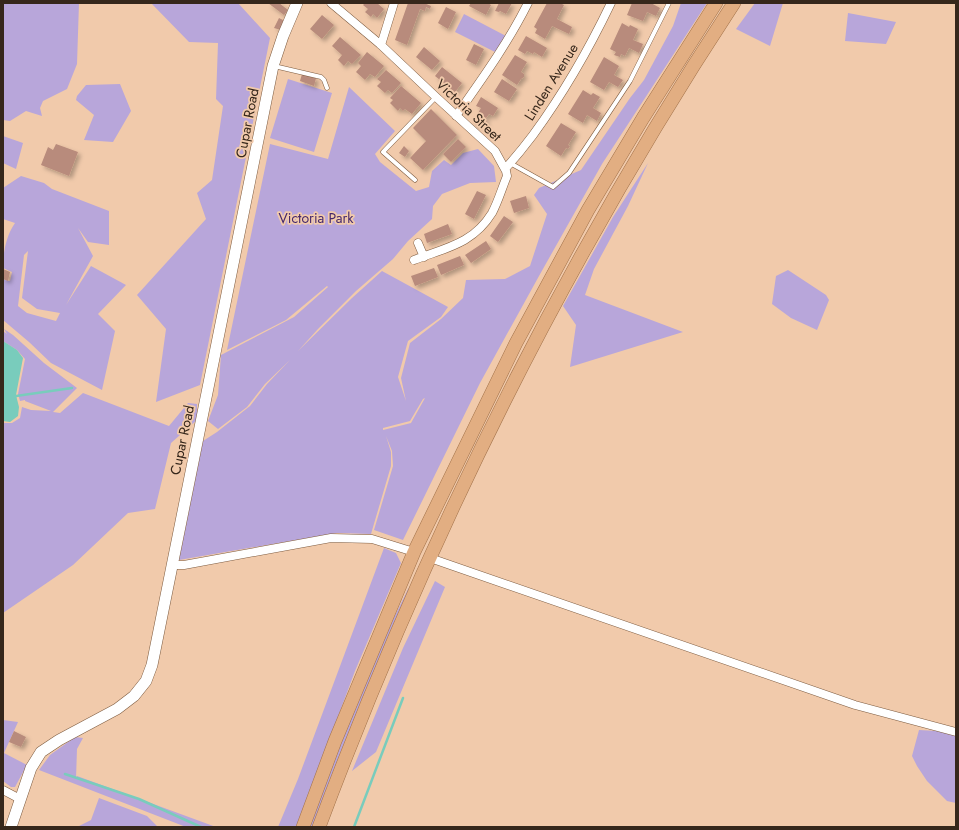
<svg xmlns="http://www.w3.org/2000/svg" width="959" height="830" viewBox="0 0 959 830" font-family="Jost,sans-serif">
<defs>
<filter id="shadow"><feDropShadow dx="3" dy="3" stdDeviation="2" flood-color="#0004"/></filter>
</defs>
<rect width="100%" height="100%" fill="#f1caab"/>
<path fill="#b8a6da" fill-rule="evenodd" d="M3,3h76l-2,61 -10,25 -24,12 -3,7 2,8 -16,-5 -16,10 -7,-1z
M151,3h87l32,35 -70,347 -44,17 10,-73 -29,-34 69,-76 -9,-26 15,-13 11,-74 -7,-7 2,-56 -29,-1z
M681,3h26l-105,161 -63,112 -59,107 -77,157 -29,-10 19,-64 -1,-15 -6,-15 5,16v14l-20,68 -34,-1 -158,27 24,-119 14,-9 33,-26 17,-22 23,-24 -25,24 -18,23 -29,22 -10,-8 10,-26 3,-40 73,-38 34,-30 -1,-1 -41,34 -59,30 43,-206 58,15 21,-72 46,44 -20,23 5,8 36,29 13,-4 3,-16 12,-11 7,5 12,-12 15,-4 16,17 2,16 -26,1 -28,11 -9,12 -1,13 -24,22 -15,18 -37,32 -38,38 -20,22 54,-53 30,-27 66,36 -7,10 -33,24 -10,36 8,24 -5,-23 9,-35 31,-24 22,-21 3,-18 39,-1 25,-13 17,-52 -13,-19 5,-7 42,-18 49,-72 14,-18 29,-54zM425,398l-14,25 -28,7v-2l27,-7 13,-22z
M755,3h28l-13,43 -34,-17z
M848,13l48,9 -10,22 -41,-3z
M464,14l42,22 -11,16 -40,-20z
M288,79l44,14 -18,59 -44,-14z
M120,84l11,27 -18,31 -29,-2 10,-25 -18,-15 1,-4 9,-11z
M3,136l20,7 -7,26 -13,-6z
M648,163l-20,43 -34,63 -9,26 98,37 -113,35 6,-42 -13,-19 50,-89z
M21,176l23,7 8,6 57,22v34l-21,-3 -10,-14 15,28 -27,49 25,-39 35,19 -28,29 17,17 -13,59 -51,-27 -22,-21 -26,-22v-41l7,2 2,-9 -9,-4c0,-15 3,-32 12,-45l-12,-4v-31zM28,251l-6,47 15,11 23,4 -4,8 -29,-8 -9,-7 6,-51z
M788,270l38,25 3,5 -12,30 -26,-12 -19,-14 4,-28z
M4,329l9,6 31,28 33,25 -24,24 7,1 23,-20 86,33 19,-23 9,1v16l-26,23 -16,66 -27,4 -55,52 -70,48v-190h9l8,-5 2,-11 9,3 20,1 -26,-10v-1l-5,1 -2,-7 7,-35 -8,-9 -14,-9v-10l4,3z
M384,548l12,5 5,10 -46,108 -58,156h-19l20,-48z
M435,581l10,6 -69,165 -24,19 51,-123z
M409,587l-3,14 -91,226h-6l18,-50 54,-133z
M3,720l15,2 -14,31 23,12 -12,22h-4l-8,-6z
M919,730l18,1 19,4v68l-9,-2 -20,-20 -10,-15 -5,-10z
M75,737l8,1 -6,11 -1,30 1,-3 139,51h-30l-147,-57 11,-15z
M99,798l48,18 11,11h-81l14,-7z"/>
<path fill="#79ccbc" d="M3,341l14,9 6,8 -7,37 3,12 -1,9 -8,6 -7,-1z"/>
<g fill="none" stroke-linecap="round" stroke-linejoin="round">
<path stroke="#79ccbc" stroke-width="2.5" d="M16,396l56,-8
M65,774l74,25 62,28
M354,827l49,-129"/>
</g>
<path fill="#b88b7b" filter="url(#shadow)" d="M268,3h11l9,7 -4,5z
M365,3h12l7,6 -7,9 -4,-4 -2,3 -6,-5 3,-3 -5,-4z
M408,3h16l7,3 -1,3 -4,-2 -1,4 -5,-2 -13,36 -12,-5z
M471,3h17l3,2 -5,10 -17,-9z
M499,3h13l-6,11 -6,-3 -1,1 -4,-1z
M547,3h13l4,2 -7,14 15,8 -3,7 -17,-8 -7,13 -10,-6 2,-4 -3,-2z
M632,3h19l9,5 -4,8 -9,-4 -4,9 -16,-6z
M446,7l10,5 -8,17 -10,-6z
M322,15l12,10 -12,14 -12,-10z
M279,18l6,3 -4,9 -7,-2z
M622,23l7,4 1,-2 8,4 -5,11 10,4 -4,9 -10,-5 -4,8 -4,-2 -1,3 -6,-2 2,-3 -6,-3z
M526,36l21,12 -5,9 -8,-5 -1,2 -6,-3 -2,3 -7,-4z
M340,37l21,18 -9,9 -4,-3 -4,5 -6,-6 4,-5 -10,-9z
M474,44l10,5 -8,16 -10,-5z
M424,47l16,14 -8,9 -16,-13z
M367,52l17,14 -9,11 -5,-3 -5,6 -9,-8 5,-6 -3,-3z
M515,55l12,7 -6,10 3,2v3l-3,2 -4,6 -15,-10z
M604,57l15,9 -5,9 9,5 -5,7 -9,-5 -5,8 -14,-8z
M442,67l20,16 -7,9 -20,-16z
M386,70l15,13 -9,10 -4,-3 -3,3 -8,-7 4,-4 -4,-3z
M302,74l14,4 -2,8 -14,-5z
M502,79l15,10 -8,12 -15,-9z
M401,86l20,17 -9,11 -7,-5 -2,2 -3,-3 -2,3 -8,-8 3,-3 -3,-2z
M583,90l8,5 2,-2 7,4 -7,11 8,5 -4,8 -10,-6 -4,8 -15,-9z
M481,97l17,11 -5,8 -4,-2 -3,4 -8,-5 3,-5 -5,-2z
M431,109l26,26 -34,35 -13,-12 16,-17 -13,-13z
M478,115l9,6 -2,3 -3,-2 -3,4 -6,-3z
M561,123l15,9 -8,13 2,1 -2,3 -2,-1 -5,8 -15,-10z
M458,139l8,8 -15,15 -8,-8z
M56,144l22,8 -9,24 -28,-11 7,-18 5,3z
M404,146l5,5 -4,6 -6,-4z
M477,191l9,4 -12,24 -9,-5z
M526,196l3,12 -15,5 -4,-12z
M504,216l9,6 -15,20 -8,-6z
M448,224l4,10 -25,9 -3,-9z
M486,241l5,8 -20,14 -6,-8z
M460,256l4,9 -23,10 -4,-10z
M434,268l4,9 -23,9 -4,-10z
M3,269l7,3 -2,9 -5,-2z
M14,731l12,6 -5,10 -12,-5z"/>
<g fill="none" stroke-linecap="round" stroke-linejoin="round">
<defs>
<path id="service" d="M274,66l47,11 3,3 3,8
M510,163l43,24 16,-14 61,-92 39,-78
M415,180l-32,-28 53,-55"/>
<path id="minor" d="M331,3l50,42 55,52 59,54 11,20 1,5c-5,12 -9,26 -15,37 -19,31 -47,35 -78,47
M381,45l13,-42
M456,116c26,-37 52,-73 72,-113
M505,169c10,-11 19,-22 28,-34 30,-41 56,-86 78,-132
M418,243l6,14
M430,558l425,147 101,27
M172,565h12l147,-27 41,1 42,13
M3,790l17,9"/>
<path id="secondary" d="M11,827l20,-59 10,-16 18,-12 58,-31 17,-13 12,-15 6,-16 121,-599 10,-30 14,-33"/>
<path id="trunk" d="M303,827l32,-86 79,-189 102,-209 72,-133 55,-92 73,-115
M319,827c108,-289 246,-567 415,-824"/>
</defs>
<use href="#service" stroke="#7e5c40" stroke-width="5"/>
<use href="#minor" stroke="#7e5c40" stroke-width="9"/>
<use href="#secondary" stroke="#7e5c40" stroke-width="12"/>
<use href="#trunk" stroke="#a17149" stroke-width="14"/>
<use href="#service" stroke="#fff" stroke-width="4"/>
<use href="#minor" stroke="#fff" stroke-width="8"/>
<use href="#secondary" stroke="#fff" stroke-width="11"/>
<use href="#trunk" stroke="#e2ae82" stroke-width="13"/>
</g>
<g text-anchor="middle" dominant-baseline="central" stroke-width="3.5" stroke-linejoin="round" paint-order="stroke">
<g font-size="14" fill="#36271b" stroke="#f1caab">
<text transform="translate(551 82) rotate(-58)">Linden Avenue</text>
<text transform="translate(469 110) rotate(43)">Victoria Street</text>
<text transform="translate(247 123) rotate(-79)">Cupar Road</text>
<text transform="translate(182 440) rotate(-78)">Cupar Road</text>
</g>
<g font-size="14" fill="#45286c" stroke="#f1caab">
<text x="316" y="218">Victoria Park</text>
</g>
</g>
<rect width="959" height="830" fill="none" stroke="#36271b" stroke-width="8"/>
</svg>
